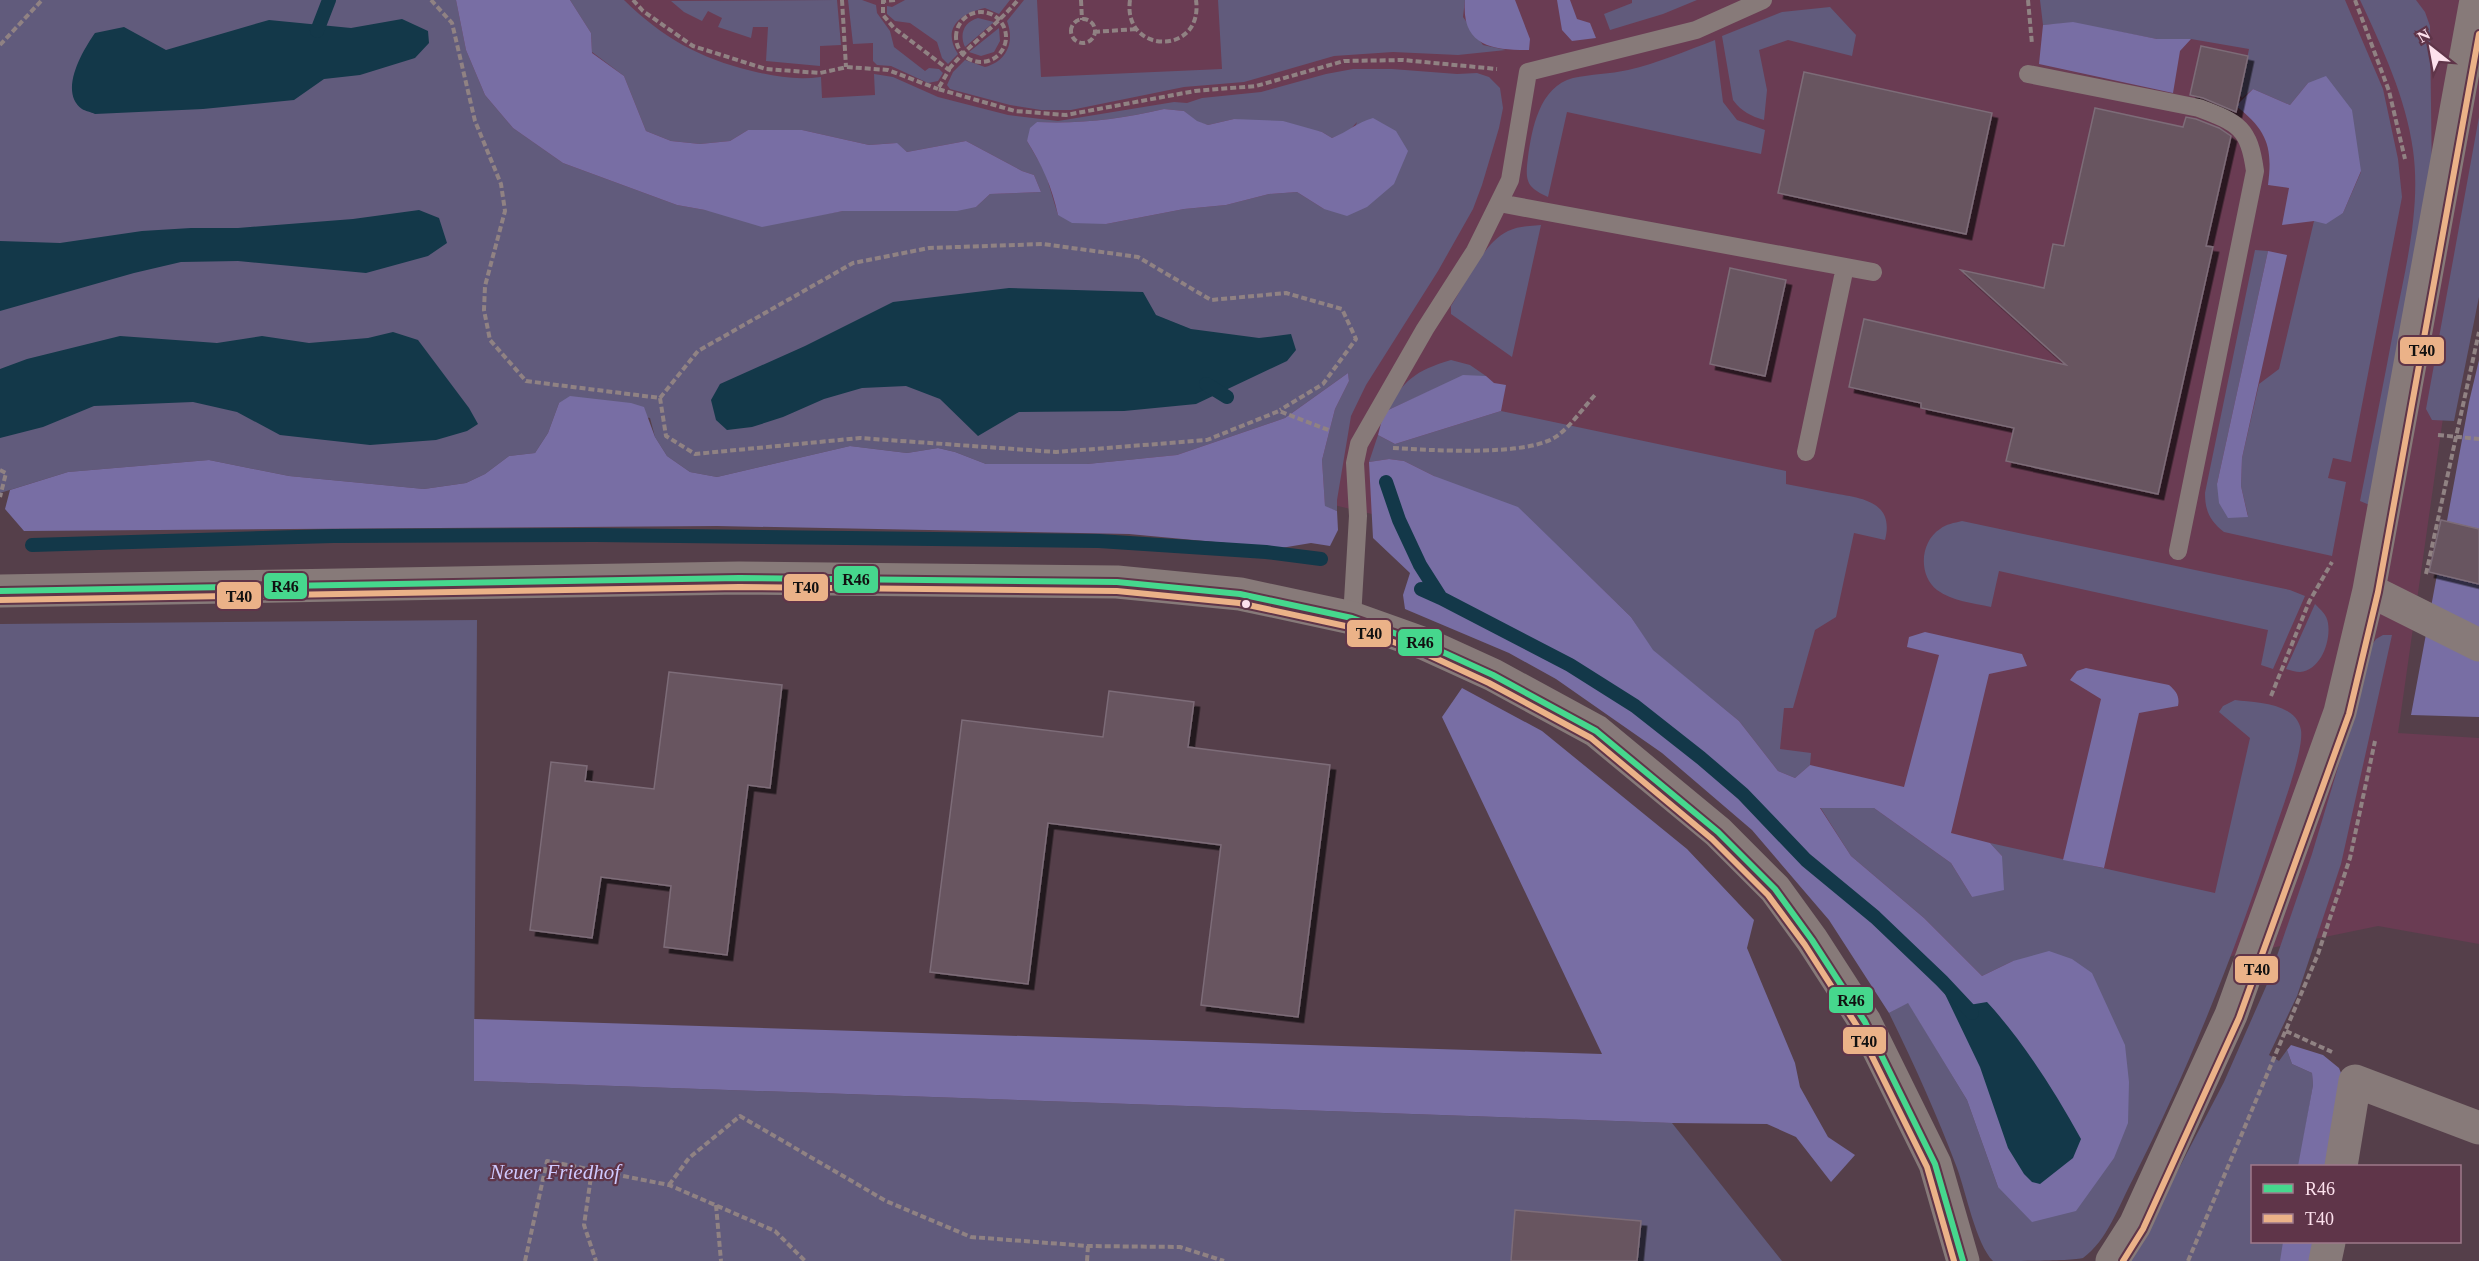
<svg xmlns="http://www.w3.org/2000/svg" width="2479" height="1261" viewBox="0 0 2479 1261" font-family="'Times New Roman',serif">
<defs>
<filter id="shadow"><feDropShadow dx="5.5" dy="5.5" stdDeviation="0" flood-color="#0009"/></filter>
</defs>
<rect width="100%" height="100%" fill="#553f4a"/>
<path fill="#6a3c53" d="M0,0h2479v166l-81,567 81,5v206l-101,-18 -422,87 -295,-391 -208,-89 -303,-71z"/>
<path fill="#615b7c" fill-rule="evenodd" d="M0,0h456l10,50 19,45 28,33 50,35 114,42 28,5 102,7 36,-6 133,-4 14,-13 51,-2 -7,-17 -12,-4 -56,-30 -59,11 -11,-9 -27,2 -67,-15h-54l-18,11 -30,3 -29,-3 -25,-10 -22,-55 -32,-24 -1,-19 -21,-33h54c39,38 75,58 128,71 24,6 45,9 69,6l1,21 53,-3 -1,-21 19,3 45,20 70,18 50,6 116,-19 13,1 15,-5 59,-6 65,-18 27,-5h39l65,5 20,-1 12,4 11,11 3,20 -4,20 -17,57 -9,24 -35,62 -72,114 -15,31 -14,84v11l-12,-4 -3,-47 13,-51 14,-28 -1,-8 -63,45 -108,37 -90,9h-101l-31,-12 -17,-4 -31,5 -57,-7 -133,31 -27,-5 -23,-16 -12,-19 -5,-19 -91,-15 -11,30 -13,20 -26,3 -24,18 -19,9 -42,6 -135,-13 -80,-16 -141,12 -68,21zM1164,109l20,2 13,11 11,3 26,-6 88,13 10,6 17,-7 8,-9 -33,87 -27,-17 -28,2 -43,11 -42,4 -78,15 -48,-9 -13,-43 -18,-31 10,-19c44,2 84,-3 127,-13z
M837,0l4,45 -21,1v20l-54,-5 2,-34h-15l-2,11 -33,-11 4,-9 -14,-7 -6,10 -18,-9 -13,-11z
M848,0h14l14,5 1,8 13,18 4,16 31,24 4,-3 10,1 4,4 -5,8 -10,2 -37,-17 -14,-1 -4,-4v-18l-20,1z
M905,0h105l-11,14 -14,-6c-24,5 -44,20 -27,46l-10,10 -6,-6 -5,-16 -27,-19 -15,-2 -8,-7v-8l5,1z
M1024,0h13l4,77 181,-8 -4,-69h247l-2,17 20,28 23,5 -48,5 -65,-3 -59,4 -90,26 -60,5 -113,23h-30l-31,-5 -60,-16 -3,-4 6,-13 12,-12 20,7c22,-6 30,-25 22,-46z
M1632,0h65l-34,14 -53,16 -6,-16 28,-11z
M2040,0h305l38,89 15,70 4,38 -51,265 -18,-4 -5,20 18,4 -14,74 -108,-24c-14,-11 -19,-21 -19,-39l50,-243 13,1 -51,233 31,32 -7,-30 1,-28 17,-74 20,-15 35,-148 29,-8 18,-41 -53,-89 -18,22 -37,-16 -11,9 -2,-5 9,-44 -58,-10h-34l-84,-16 -30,2z
M2360,0h56l9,12 5,14 2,156 -60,324 -12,-5c12,-60 24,-120 35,-179 11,-56 26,-115 18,-172 -7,-52 -31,-103 -53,-150z
M1830,7l26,28 -4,21 -64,-16 -29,10 8,40 -3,30c-13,-4 -22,-8 -31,-20l-11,-64 60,-24z
M978,18l16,4 -29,25c-6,-13 -1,-25 13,-29z
M999,28l1,13 -6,11 -13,4 -12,-4z
M1715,40l8,62 14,18 28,10 -4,24 -194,-42 -19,85c-22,-10 -23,-16 -20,-40 4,-28 11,-70 45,-79 18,-4 37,-4 55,-8 30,-7 58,-19 87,-30z
M2479,117v180l-25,124 -22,-1 -6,-11z
M1541,225l-29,132 -61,-43v-8c14,-22 33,-64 57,-75 11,-5 22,-5 33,-6z
M1451,360l19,5 16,11h-23l-79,36c21,-32 30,-41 67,-52z
M1501,411l285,60v13c15,3 31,6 46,9 29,5 63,8 53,47l-31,-7 -18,84 -21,13 -22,78h-9l-4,41 31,4 -1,12 -15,13 -17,-7 -39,-50 -87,-71 -21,-33 -58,-56 -139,-85 -30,-15 -15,-2 -20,3 9,-27 17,9z
M1962,521l328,69 15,6 -32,73 -12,-4 7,-35 -269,-59 -8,36c-18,-4 -39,-6 -54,-17 -19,-15 -17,-48 3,-61 6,-5 14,-6 22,-8z
M2315,604c6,6 12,11 13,19 3,18 -7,47 -28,49 -4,0 -10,-2 -14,-3z
M477,620l-3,461 1198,42 110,138h-1782v-637z
M2383,635h9l-51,229 -44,132 -28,59 10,6 8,-11 5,14 20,9 1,12 -14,81h-47v76h40l-2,19h-169l18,-16 85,-163 44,-100 44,-128 42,-140 17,-68 5,-7z
M2235,700c21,3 61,2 66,30 3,20 -19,79 -26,100 -39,120 -85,236 -142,349 -14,26 -26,62 -50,79 -8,3 -75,3 -90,3 -17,-17 -27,-69 -36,-93 -20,-53 -43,-104 -68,-155l19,-11 59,98 31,87 15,-226 -31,15 -58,-58 -73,-62 -31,-49 54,1 77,55 21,34 30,-41 -12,-13 225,50 35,-155 -31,-26 4,-6z"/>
<path fill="#786ea4" d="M456,0h114l21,33 1,20 32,23 22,55 25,10 29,3 30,-3 18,-11h54l67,15 28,-2 10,9 59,-11 56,30 12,4 7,17 -51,2 -14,13 -19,4h-114l-81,16 -57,-17 -28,-5 -114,-42 -50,-35 -28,-33 -19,-45z
M1465,0h50l15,39 -1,11c-37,0 -68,-4 -64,-50z
M1557,0h13l7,19 13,4 6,15 -24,3 -10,-11z
M2073,22l84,17h34l-11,12 -7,42 -134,-29 4,-39z
M2326,76l26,34 9,61 -18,42 -17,11 -12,-3 -32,4 7,-37 -21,-3c5,-38 -1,-55 -32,-79l17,-17 37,16 18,-22z
M1164,109l20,2 13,10 11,4 26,-6 49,2 39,11 10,6c17,-7 24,-15 41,-20l23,13 12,20 -14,33 -27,23 -20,9 -23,-7 -27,-17 -28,2 -43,11 -42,4 -78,15 -34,-1 -14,-8c-6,-28 -16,-50 -31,-74l3,-13 7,-6c44,2 84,-3 127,-13z
M2268,251l19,4 -45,203 -1,28 7,31 -20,1 -9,-15 -2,-19z
M2479,360v357l-68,-2 58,-313z
M1348,373l1,8 -14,28 -13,51 3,46 12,5 1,19 -8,16 -19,-3 -30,5 -152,-14 -412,-8 -693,5 -19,-22 5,-19 58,-18 141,-12 80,16 135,13 42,-6 19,-9 24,-18 26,-3 13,-20 11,-30 11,-7 61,7 13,4 11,30 12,19 23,16 27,5 133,-31 57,7 31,-5 17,4 31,12h101l90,-9 108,-37z
M1463,375l23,1 8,7 12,2 -5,26 -106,33 -17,-9 6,-23z
M1389,459l15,2 30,15 84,31 113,110 22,33 86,71 39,50 17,7 15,-13 94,22 35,-132 -32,-8 2,-10 16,-5 97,22 5,12 -38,8 -38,159 39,10 12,13 2,34 -32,7 -21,-34 -77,-55h-54l31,48 73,62 58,58 31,-15 36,-10 23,8 20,14 33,72 4,37 -1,41 -14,35 -38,53 -44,11 -34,-35 -31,-87 -59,-97 -19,10 -60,-93 -77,-90 -90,-77 -106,-74 -47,-26 -104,-44 -2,-14 7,-22 -37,-35 -4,-76z
M2086,668l83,17c7,6 11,11 9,21l-39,7 -35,155 -41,-8 38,-161 -31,-19 7,-9z
M1462,688l80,43 145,118 67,71 -7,28 48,115 5,24 28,50 27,18 -24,27 -35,-45 -29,-13 -95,-1 -1198,-42v-62l1128,35 -160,-337z
M2291,1045l32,10 16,13 6,15 -12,83h-35l15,-81 -1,-12 -20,-9 -5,-14z
M2283,1242h38l-3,19h-38z"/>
<path fill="#133849" d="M402,19l26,12 1,12 -14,15 -55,17 -36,4 -30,21 -91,9 -108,5c-4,-2 -10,-3 -13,-5 -24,-17 1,-59 13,-76l29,-6 42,23 103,-30 82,8z
M419,210l20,8 8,25 -19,13 -62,17 -128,-12 -57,1 -47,11 -134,38v-70l60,2 82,-12 49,-3h47l115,-9z
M1009,288l134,4 13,23 35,14 68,9 32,-4 5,16 -9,11 -91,43 -72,7 -105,1 -41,24 -38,-37 -34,-13 -44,2 -38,11 -41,18 -31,10 -25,3 -11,-10 -5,-20 9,-16 85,-38 88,-44z
M393,332l25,8 51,68 9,16 -11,7 -31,9 -66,5 -90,-10 -43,-23 -44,-10 -99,4 -51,21 -43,11v-69l27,-10 93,-23 97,7 45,-7 47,7 59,-5z
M1944,992l25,13 18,-3c36,39 68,90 94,137l-8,19 -33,26 -8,-2 -8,-8 -16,-26 -28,-81z"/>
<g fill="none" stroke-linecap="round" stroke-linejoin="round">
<path stroke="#133849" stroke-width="14" d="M317,31l12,-31
M1206,384l21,13
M1386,482l13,38 21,45 21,33 129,67 65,41 66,52 42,36 63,66 69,57 67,64 30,32
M32,545l301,-9 263,-1 503,6 167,11 55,7
M1421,589l20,9"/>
</g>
<path fill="#675560" stroke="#7d6c78" stroke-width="1.5" filter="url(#shadow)" d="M2201,46l47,10 -12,56 -33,-14 -13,-3z
M1804,72l188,41 -26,121 -188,-41z
M2095,108l88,19 3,-10 10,2 23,9 12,8 -25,110 7,1 -55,247 -152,-33 8,-33 -93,-20v-5l-72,-16 15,-68 202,46 -105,-95 83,18 9,-44 11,2z
M1730,268l56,12 -21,96 -55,-12z
M2441,520l38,9v55l-50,-12z
M669,672l113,13 -12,103 -22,-3 -21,170 -63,-8 7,-61 -70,-9 -9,61 -62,-8 21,-168 36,4 -2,15 69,8z
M1109,691l85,11 -6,45 142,18 -32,252 -97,-12 20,-160 -173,-22 -20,161 -98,-12 32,-252 141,17z
M1515,1210l126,11 -4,40h-126z"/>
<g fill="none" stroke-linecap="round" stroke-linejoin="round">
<path stroke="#908283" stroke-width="4" stroke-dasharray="6 3" stroke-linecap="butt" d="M431,0l21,23 23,98 26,63 4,27 -20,75 -1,24 6,30 36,41 134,17 6,38 29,18 165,-16 196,14 151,-12 72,-29 52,20
M633,0l10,11 50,35 73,23 54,4 27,-6 41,3 50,19
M842,0l4,67
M895,0l-12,1v14l11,13 55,42 -11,19 77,22 51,4 129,-24 61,-5 88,-25 59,-1 94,9
M1081,0l1,20
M1130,0c-8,55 74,56 66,0
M2028,0l4,44
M2355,0l34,91 16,68
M956 37a25 25 0 1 1 50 0a25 25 0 1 1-50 0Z
M1071 31a12 12 0 1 1 24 0a12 12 0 1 1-24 0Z
M1094,32l42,-3
M0,45l42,-45
M949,69c21,-25 48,-44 69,-69
M660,398l38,-47 155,-88 76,-15 114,-4 95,13 73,43 75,-7 56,16 14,30 -33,45 -43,26
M2438,435l41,4
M1393,448c36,2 136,9 164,-12 14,-10 26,-28 38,-41
M0,470l6,3 -6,24
M2426,574l53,-242
M2271,696l38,-94 23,-40
M2286,1031l46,21
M592,1170l-8,55 12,36
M669,1185l20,-27 51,-42 146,85 85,36 117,9 92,1 44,14
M716,1205l5,56
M525,1261l22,-100 122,24 106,46 30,30
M1087,1261l1,-15
M2188,1261l130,-307 32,-96 25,-117"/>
<path stroke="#877a79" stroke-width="18" d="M2028,74l171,34c40,15 50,20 56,63l-77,380
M1499,203l374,69
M1806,452l39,-185
M1352,618l6,-102 -3,-53 4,-19 66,-115 50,-78 35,-71 18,-108 168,-42 67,-30"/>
<path stroke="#877a79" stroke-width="33" d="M2369,590l110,55
M0,591l739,-13 378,4 123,12 112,24 73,26 68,31 103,56 122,101 57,57 37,51 53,82 70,142 28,97
M2341,1166l14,-85 124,47
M2112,1261l23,-36 96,-210 109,-303 29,-122 107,-590
M2325,1261l4,-19"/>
<defs>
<path id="bus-1" d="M0,591l739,-13 378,4 123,12 112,24 73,26 68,31 103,56 122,101 57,57 37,51 53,82 70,142 28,97"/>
<path id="bus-2" d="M0,600l739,-13 378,4 122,12 111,24 72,25 67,31 102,55 121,101 56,56 37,50 52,81 70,141 27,94
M2123,1261l20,-32 96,-211 110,-304 29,-122 101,-558"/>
</defs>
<use href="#bus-1" stroke="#5f3549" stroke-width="10"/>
<use href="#bus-2" stroke="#5f3549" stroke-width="10"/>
<use href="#bus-1" stroke="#46d78d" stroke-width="6"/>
<use href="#bus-2" stroke="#ebb288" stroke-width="6"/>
</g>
<circle fill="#fde1ed" stroke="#5f3549" stroke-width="2" cx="1246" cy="604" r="5"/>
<g text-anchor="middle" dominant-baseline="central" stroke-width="4.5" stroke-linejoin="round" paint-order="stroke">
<g font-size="21" font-style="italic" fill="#cfc9fe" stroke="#5f3549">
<text x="555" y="1172">Neuer Friedhof</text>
</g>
</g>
<g stroke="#5f3549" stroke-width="2">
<rect x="2399" y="336" width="46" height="29" rx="6" fill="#ebb288"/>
<rect x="833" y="565" width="46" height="29" rx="6" fill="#46d78d"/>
<rect x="263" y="572" width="45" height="28" rx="6" fill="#46d78d"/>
<rect x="783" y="573" width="46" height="29" rx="6" fill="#ebb288"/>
<rect x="216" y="581" width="46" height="29" rx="6" fill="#ebb288"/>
<rect x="1346" y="619" width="46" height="29" rx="6" fill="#ebb288"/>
<rect x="1397" y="628" width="46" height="29" rx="6" fill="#46d78d"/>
<rect x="2234" y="955" width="45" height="29" rx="6" fill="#ebb288"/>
<rect x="1828" y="986" width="46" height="28" rx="6" fill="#46d78d"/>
<rect x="1842" y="1026" width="45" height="29" rx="6" fill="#ebb288"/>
</g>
<g font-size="16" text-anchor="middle" font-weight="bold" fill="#111">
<text x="2422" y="356">T40</text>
<text x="856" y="585">R46</text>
<text x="285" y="592">R46</text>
<text x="806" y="593">T40</text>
<text x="239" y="602">T40</text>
<text x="1369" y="639">T40</text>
<text x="1420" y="648">R46</text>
<text x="2257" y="975">T40</text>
<text x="1851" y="1006">R46</text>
<text x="1864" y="1047">T40</text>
</g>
<rect x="2251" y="1165" width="210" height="78" fill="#5f3549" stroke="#9e7a8b" stroke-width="1.5"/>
<rect x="2263" y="1184" width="30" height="9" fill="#46d78d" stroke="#9e7a8b" stroke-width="1.5"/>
<text x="2305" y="1195" font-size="18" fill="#fde1ed">R46</text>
<rect x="2263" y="1214" width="30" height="9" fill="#ebb288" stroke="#9e7a8b" stroke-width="1.5"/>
<text x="2305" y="1225" font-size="18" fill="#fde1ed">T40</text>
<g transform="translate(2431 48) rotate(329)" stroke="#5f3549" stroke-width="4.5" paint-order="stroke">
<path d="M0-4.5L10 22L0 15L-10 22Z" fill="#fde1ed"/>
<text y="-9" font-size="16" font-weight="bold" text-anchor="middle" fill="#fde1ed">N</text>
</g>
</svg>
